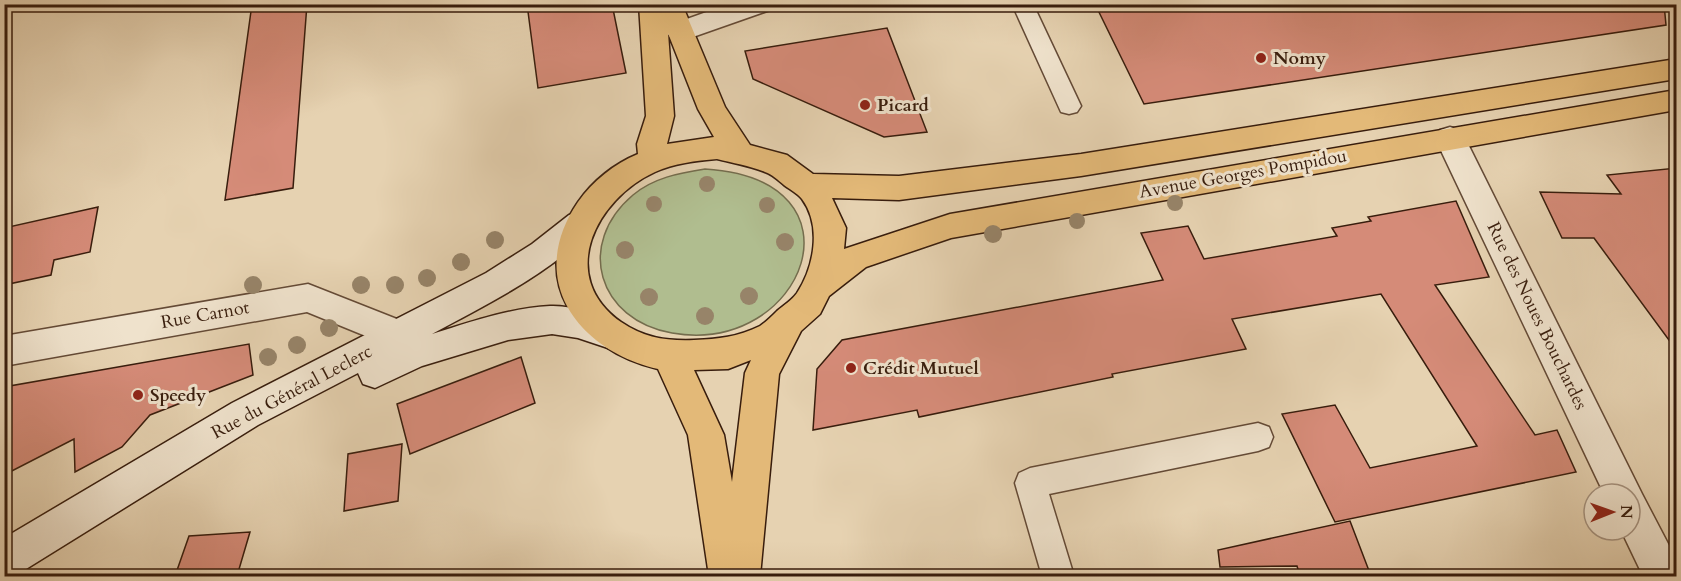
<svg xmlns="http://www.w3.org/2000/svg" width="1681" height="581" viewBox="0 0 1681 581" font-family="Cardo,serif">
<rect width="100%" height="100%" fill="#e6d2b1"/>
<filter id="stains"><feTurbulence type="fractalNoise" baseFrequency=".00333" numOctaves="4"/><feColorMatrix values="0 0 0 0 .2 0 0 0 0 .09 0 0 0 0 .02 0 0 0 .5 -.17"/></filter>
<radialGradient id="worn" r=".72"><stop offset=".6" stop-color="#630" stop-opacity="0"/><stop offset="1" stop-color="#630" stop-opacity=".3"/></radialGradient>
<path fill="#b0bd8f" stroke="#746d4e" stroke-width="1.5" d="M705,169c167,10 100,187 -33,164 -74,-13 -97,-89 -39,-138 20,-17 46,-22 72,-26z"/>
<path fill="#d58b78" stroke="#381d0d" stroke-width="1.5" d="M252,4h55l-14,184 -68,12z
M527,4h85l14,69 -88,15z
M1095,4h569l2,21 -522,79z
M887,28l40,104 -43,5 -131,-58 -8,-28z
M1677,168v183l-83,-113h-32l-22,-46 81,2 -14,-19z
M1456,201l33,76 -54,8 100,150 22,-5 19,42 -241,50 -53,-108 53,-9 35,63 107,-22 -96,-152 -149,25 14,30 -134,25 1,3 -194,40 -2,-7 -104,20 4,-61 25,-29 321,-60 -22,-47 47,-7 16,33 133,-23 -5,-8 39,-7 -3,-4z
M98,207l-8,45 -36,8 -3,15 -47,10v-57z
M249,344l4,31 -103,40 -28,32 -47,25 -1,-33 -70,36v-88z
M521,357l14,46 -125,51 -13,-50z
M402,444l-4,57 -54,10 4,-57z
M1350,521l21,55h-71l-3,-10 -77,1 -2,-17z
M250,532l-13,44h-62l14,-40z"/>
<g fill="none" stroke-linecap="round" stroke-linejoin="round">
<defs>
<path id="lane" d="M1012,4h21l48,102 -4,6 -8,2 -8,-2z
M1258,423l11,4 4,10 -4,10 -11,4 -209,43 25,82h-32l-27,-93 4,-10 11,-5z"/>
<path id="street" d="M729,4h45l-4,6 -80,28 -11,2 -9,-3 -4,-6 4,-6z
M1450,127l10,3 5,8 177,356 34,65v17h-33l-22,-46h9v-36h-26l-169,-356 5,-8z
M308,284l104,41 5,10 -5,10 -12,5 -93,-38 -303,54v-30z"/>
<path id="secondary" d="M580,212l11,3 5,9c-7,13 -19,20 -30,29 -41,33 -88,56 -134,81 38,-12 78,-26 118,-28 24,-1 51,10 73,18l5,10 -5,10 -12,5 -33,-11 -26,-4 -44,6 -86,26 -47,22 -12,-4 -5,-11 -100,52 -240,149 -14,2v-38l228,-135 254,-130 46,-29 37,-29z"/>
<path id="primary" d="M639,4h43l43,103 25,38 37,10 26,19 86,2 182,-22 595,-95v20l-595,97 -182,24 -67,-2 14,30 -2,21 106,-35 726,-124v20l-725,128 -85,29 -37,29 -9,18 -19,17 -22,43 -19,202h-51l-21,-141 -30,-66c-81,-19 -133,-90 -80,-167 15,-21 36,-38 60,-48l-1,-10 9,-28zM668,33l30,76 16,28 -47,7 7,-28zM717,159c16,4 33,7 48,13 7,2 13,8 19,13 5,4 13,8 18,14 20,27 12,68 -5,94 -5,7 -13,12 -20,18 -5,5 -11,11 -17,15 -23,11 -41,13 -66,14 -27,1 -50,-2 -73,-18 -65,-46 -25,-123 34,-150 19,-9 41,-11 62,-13zM751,360l-6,13 -13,109 -8,-47 -30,-65 34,-1z"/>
</defs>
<use href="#lane" stroke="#644a36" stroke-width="3"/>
<use href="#street" stroke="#644a36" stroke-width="3"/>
<use href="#secondary" stroke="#381d0d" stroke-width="3"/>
<use href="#primary" stroke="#381d0d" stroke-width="3"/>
<use href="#lane" fill="#efe2cc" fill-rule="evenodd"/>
<use href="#street" fill="#efe2cc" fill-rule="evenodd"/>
<use href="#secondary" fill="#efe2cc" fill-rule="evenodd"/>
<use href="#primary" fill="#e3b978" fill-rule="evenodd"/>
</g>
<g fill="#978469">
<circle cx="707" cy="184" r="8"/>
<circle cx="1175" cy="203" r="8"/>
<circle cx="654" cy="204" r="8"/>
<circle cx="767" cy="205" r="8"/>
<circle cx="1077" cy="221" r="8"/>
<circle cx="993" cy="234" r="9"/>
<circle cx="495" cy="240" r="9"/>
<circle cx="785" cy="242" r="9"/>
<circle cx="625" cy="250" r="9"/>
<circle cx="461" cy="262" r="9"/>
<circle cx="427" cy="278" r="9"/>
<circle cx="253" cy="285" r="9"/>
<circle cx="361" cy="285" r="9"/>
<circle cx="395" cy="285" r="9"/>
<circle cx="749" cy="296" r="9"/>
<circle cx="649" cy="297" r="9"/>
<circle cx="705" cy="316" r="9"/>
<circle cx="329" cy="328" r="9"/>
<circle cx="297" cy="345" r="9"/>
<circle cx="268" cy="357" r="9"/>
</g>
<g fill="#8f2418" stroke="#efe2cc" stroke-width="2">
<circle cx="1261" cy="58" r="6"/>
<circle cx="865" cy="105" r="6"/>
<circle cx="851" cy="368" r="6"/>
<circle cx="138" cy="395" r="6"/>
</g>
<g text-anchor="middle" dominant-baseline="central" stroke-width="6" stroke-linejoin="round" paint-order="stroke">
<g font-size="18" font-weight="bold" fill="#381d0d" stroke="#efe2cc" text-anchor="start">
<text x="1273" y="58">Nomy</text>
<text x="877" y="105">Picard</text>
<text x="863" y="368">Crédit Mutuel</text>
<text x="150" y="395">Speedy</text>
</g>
<g font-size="18" fill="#381d0d" stroke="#efe2cc">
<text transform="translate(1243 174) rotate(-10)">Avenue Georges Pompidou</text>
<text transform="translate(205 315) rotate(-10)">Rue Carnot</text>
<text transform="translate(1537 316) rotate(64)">Rue des Noues Bouchardes</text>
<text transform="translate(292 392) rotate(-28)">Rue du Général Leclerc</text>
</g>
</g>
<rect width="1681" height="581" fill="none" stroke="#e6d2b1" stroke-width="24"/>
<rect x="6" y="6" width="1669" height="569" fill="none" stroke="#381d0d" stroke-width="3"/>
<rect x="12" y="12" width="1657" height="557" fill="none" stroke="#381d0d" stroke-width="1.5"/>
<g transform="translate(1612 512) rotate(89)"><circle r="28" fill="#efe2cc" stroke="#a69380" stroke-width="1.5"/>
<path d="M0-4.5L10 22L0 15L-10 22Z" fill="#8f2418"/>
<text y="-9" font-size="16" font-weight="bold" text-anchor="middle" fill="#381d0d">N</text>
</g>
<rect width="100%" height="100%" filter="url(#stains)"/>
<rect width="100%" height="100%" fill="url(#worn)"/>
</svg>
